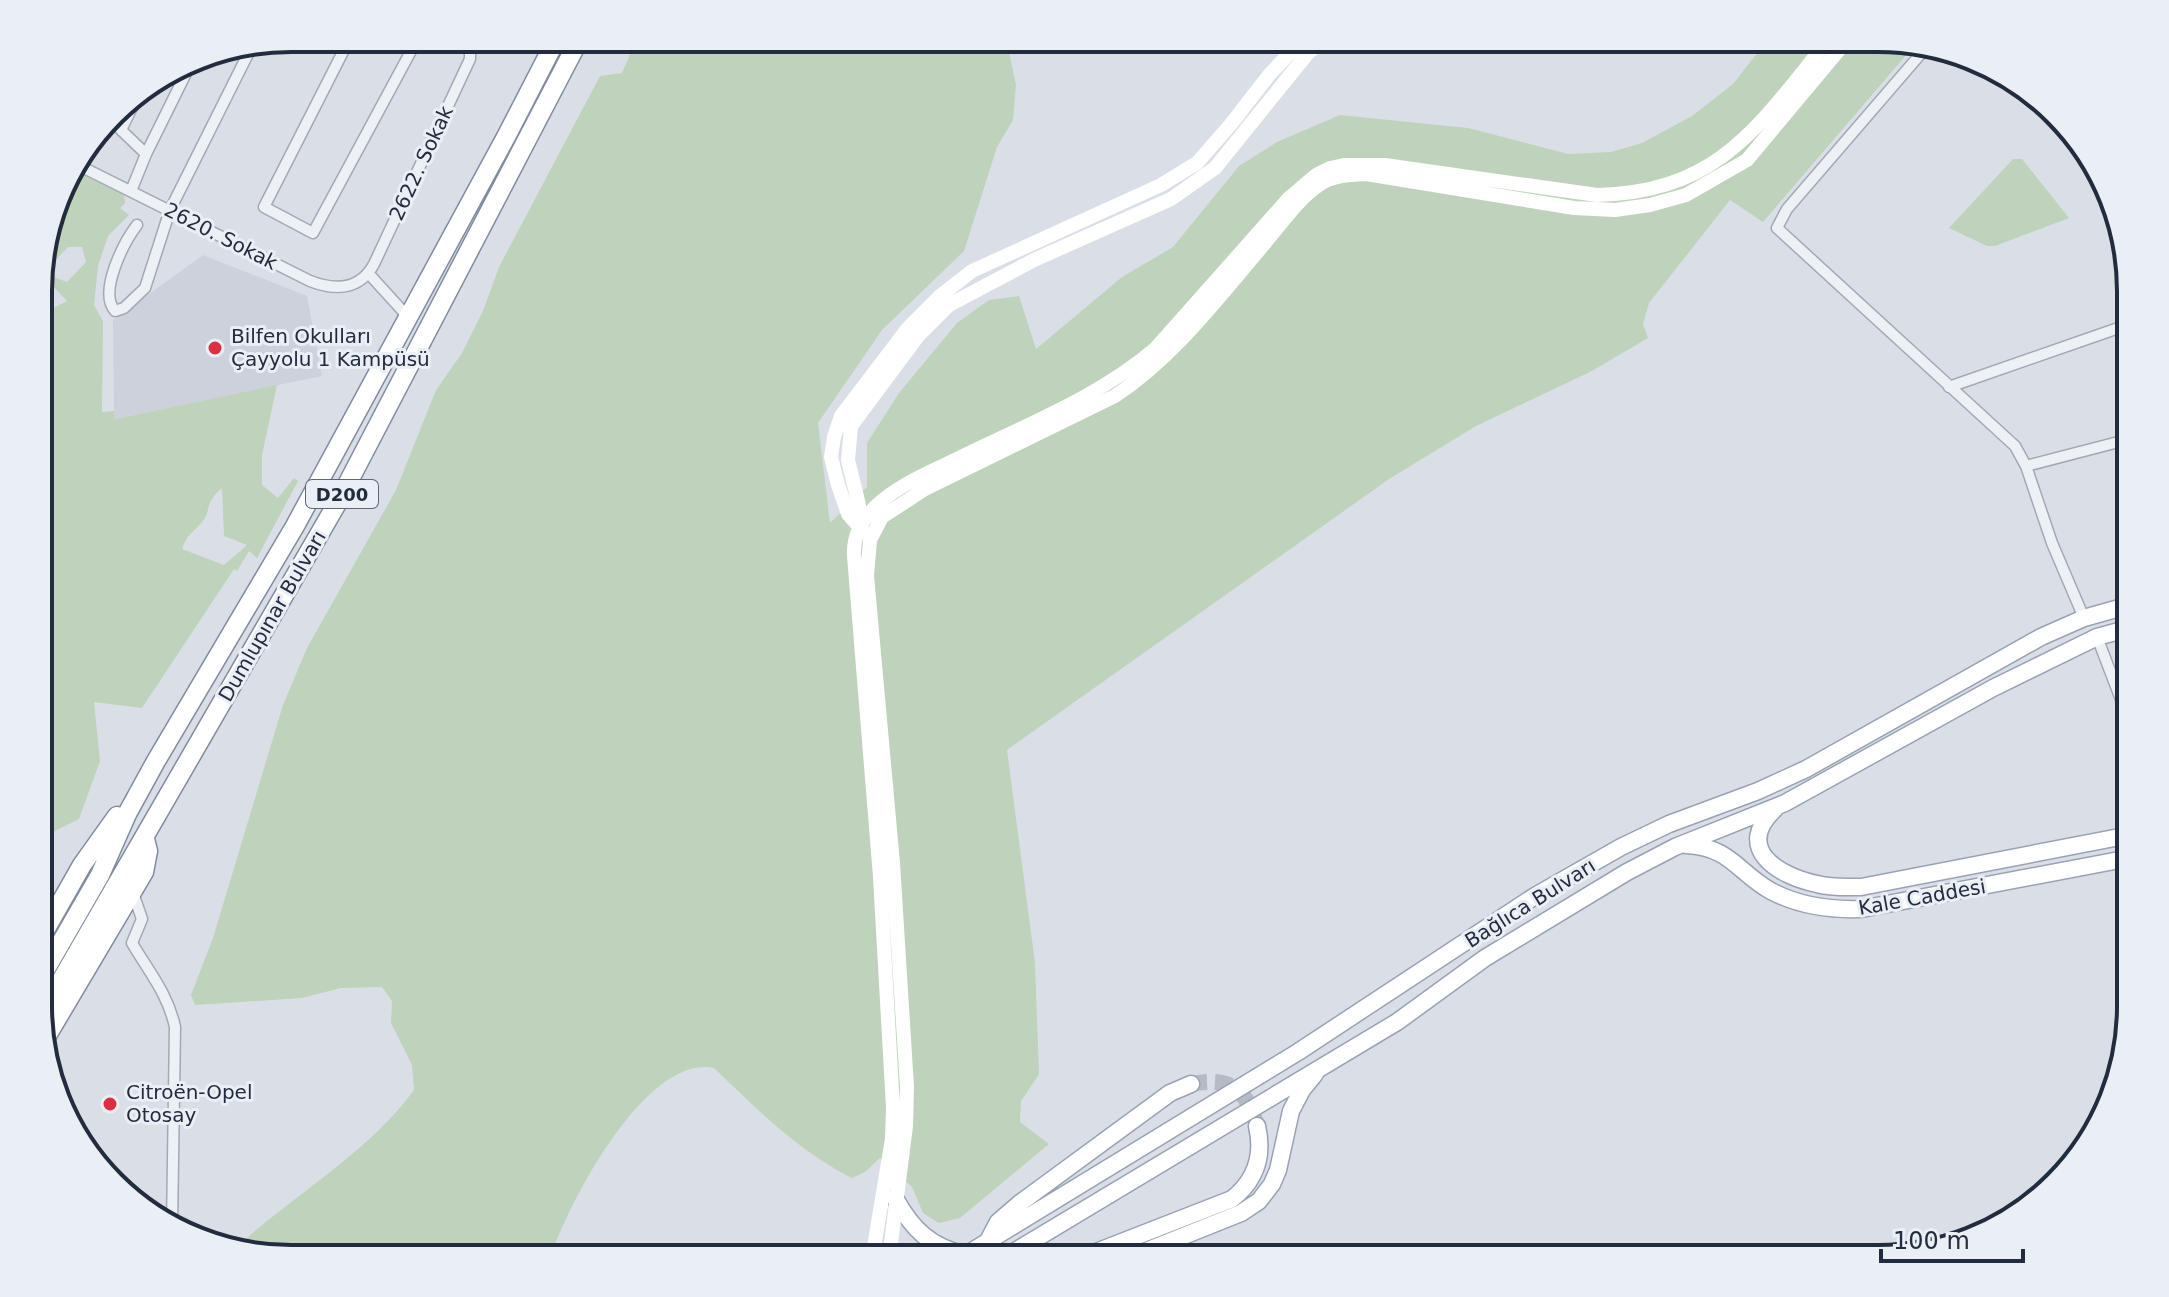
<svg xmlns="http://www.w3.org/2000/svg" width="2169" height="1297" viewBox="0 0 2169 1297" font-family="'DejaVu Sans',sans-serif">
<rect width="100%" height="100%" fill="#dadfe7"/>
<path fill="#ccd1dc" d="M203,255l104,41 15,80 -208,43 -1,-99z"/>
<path fill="#bfd2bb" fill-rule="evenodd" d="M633,38h378l-2,14 7,33 -3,35 -16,27 -33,104 -82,79 -64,93 12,100 37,-36v-44l32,-50 58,-70 32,-23 30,-4 17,53 86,-72 51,-30 66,-81 38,-24 63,-27 128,13 100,26 43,-2 31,-9 50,-27 41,-32 36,-46h110l34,9 -150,175 -33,-22 -81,103 -6,21 5,14 -58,34 -114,54 -87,53 -382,271 28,213 4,111 -18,27 -1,21 29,22 -89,74 -21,5 -16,-10 -11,-26 -32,-29 -15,14 -13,6c-54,-27 -95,-69 -138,-110 -68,-15 -147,137 -164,191h-260l-51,-14c57,-52 129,-92 175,-155l-2,-25 -21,-42 1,-22 -10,-14 -41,1 -39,10 -107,7 -4,-10 22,-57 70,-233 24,-57 89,-158 40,-100 26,-37 21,-42 16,-44 101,-191 22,-3 7,-16z
M2013,159h9l47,59 -74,28h-8l-38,-18z
M71,169l53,26 1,8 -5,5 9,7 -21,21 -10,30 -4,39 9,16 -1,91 12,-1 1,8 162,-34 -15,70v30l16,13 16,-20 4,3 -41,77 -8,-7 -12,20 -3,-2 -92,139 -48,-6 6,59 -21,58 -26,13 -13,26v-543l27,-14 -17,-18 4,-6 13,5 19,-20 -4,-15h-14l-19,20 -9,1v-10l24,-80zM222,488l2,48 23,9 -23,20 -42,-16c6,-16 10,-15 20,-27 10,-11 1,-18 20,-34z"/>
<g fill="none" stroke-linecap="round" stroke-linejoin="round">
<path stroke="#b5bbc5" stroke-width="16" stroke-dasharray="16 8" stroke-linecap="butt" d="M1191,1084c38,-7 55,3 66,42"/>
<defs>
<path id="street" d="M350,38l-86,169 49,26 105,-195
M1924,50l-137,159 -10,19 238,218 11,20 26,77 32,75
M146,154l48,-97
M76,164l234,117c26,10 50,9 64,-17l96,-205v-10l-17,-11
M131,191l15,-37 -25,-24 19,-39
M137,225c-13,17 -39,67 -22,86l9,-3 21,-20 25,-78 82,-164
M369,274l40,44
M1949,387l181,-63
M2026,466l104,-27
M2097,637l33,86
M133,893l9,26 -10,24c17,29 36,51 43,84l-3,200"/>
<path id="primary" d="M1775,809c-42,39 3,67 42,75 14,4 30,3 44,3l269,-52
M1686,845c45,2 51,27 85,46 28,15 59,19 90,18l269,-51
M895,1198c17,31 35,49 71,57
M988,1241l10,-19 22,-19 150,-110 21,-9
M959,1259l339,-207 237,-156 86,-49 48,-23 89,-33 48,-22 235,-132 43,-19 46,-13
M1002,1259l395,-237 88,-64 142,-86 48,-25 110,-44 208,-115 104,-51 33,-9
M1078,1259l154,-60c24,-19 32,-43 25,-73
M1126,1259l115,-46 18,-12 13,-17 6,-14 13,-59 11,-21 13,-16"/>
<path id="highway" d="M40,939l42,-74 35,-49
M40,979l60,-104 27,-61 29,-53 139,-235 212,-391 50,-97
M40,1017l299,-517 241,-462
M42,1044l102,-172 4,-21 -3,-12"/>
</defs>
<use href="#street" stroke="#a3a9b4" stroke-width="13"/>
<use href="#primary" stroke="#99a2b4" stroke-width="19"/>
<use href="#highway" stroke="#808b9f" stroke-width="21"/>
<use href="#street" stroke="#edf0f5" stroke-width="10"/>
<path stroke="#fff" stroke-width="14" d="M860,526l-1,-21 -11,-45 3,-34 67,-90 31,-31 85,-45 137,-61 44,-31 93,-115 19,-15
M863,531l-15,-17 -10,-29 -7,-28 3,-20 7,-21 67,-88 32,-32 32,-25 189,-86 36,-22 34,-39 38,-49 35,-37
M872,1259l20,-120 1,-31 -13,-231 -26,-321c-1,-21 7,-34 21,-49 22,-22 56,-35 84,-49 67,-33 140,-61 197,-110l133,-150 27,-23 14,-7 14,-3h41l212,30c123,-3 162,-70 233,-157
M889,1259l17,-133 1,-39 -14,-224 -26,-287 3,-36 12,-23 43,-28 190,-93c60,-40 103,-98 150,-153 16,-19 33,-44 54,-58 13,-10 32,-10 47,-11l208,34 41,2 35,-5 36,-10 61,-35 102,-122"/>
<use href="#primary" stroke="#fff" stroke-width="16"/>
<use href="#highway" stroke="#fff" stroke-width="18"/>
</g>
<g fill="#db3042" stroke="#eaeef5" stroke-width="3">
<circle cx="215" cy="348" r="8"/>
<circle cx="110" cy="1104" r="8"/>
</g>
<g text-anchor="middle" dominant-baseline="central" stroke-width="6" stroke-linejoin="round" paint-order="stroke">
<rect fill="#eaeef5" stroke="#5f6675" stroke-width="2" x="306" y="480" width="72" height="28" rx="6"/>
<g font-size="18" font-weight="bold" fill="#232c3e">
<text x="342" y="494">D200</text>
</g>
<g font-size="20" fill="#232c3e" stroke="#eaeef5">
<text transform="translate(421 163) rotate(-65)">2622. Sokak</text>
<text transform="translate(221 236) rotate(27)">2620. Sokak</text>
<text transform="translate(272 616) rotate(-60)">Dumlupınar Bulvarı</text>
<text transform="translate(1922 897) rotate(-10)">Kale Caddesi</text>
<text transform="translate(1530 903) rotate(-32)">Bağlıca Bulvarı</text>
</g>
<g font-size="20" fill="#232c3e" stroke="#eaeef5" text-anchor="start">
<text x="231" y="336">Bilfen Okulları<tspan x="231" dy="23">Çayyolu 1 Kampüsü</tspan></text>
<text x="126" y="1092">Citroën-Opel<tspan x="126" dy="23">Otosay</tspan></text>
</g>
</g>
<path d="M0 0H2169V1297H0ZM291 52H1878A239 239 0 0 1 2117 291V1006A239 239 0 0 1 1878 1245H291A239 239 0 0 1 52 1006V291A239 239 0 0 1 291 52Z" fill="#eaeef5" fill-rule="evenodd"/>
<path fill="none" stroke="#232c3e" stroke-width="4" d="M291 52H1878A239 239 0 0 1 2117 291V1006A239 239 0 0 1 1878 1245H291A239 239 0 0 1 52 1006V291A239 239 0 0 1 291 52Z"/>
<path d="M1881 1249v12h142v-12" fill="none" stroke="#232c3e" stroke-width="4"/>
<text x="1893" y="1249" font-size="24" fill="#232c3e" stroke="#eaeef5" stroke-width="6" paint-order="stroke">100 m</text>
</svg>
